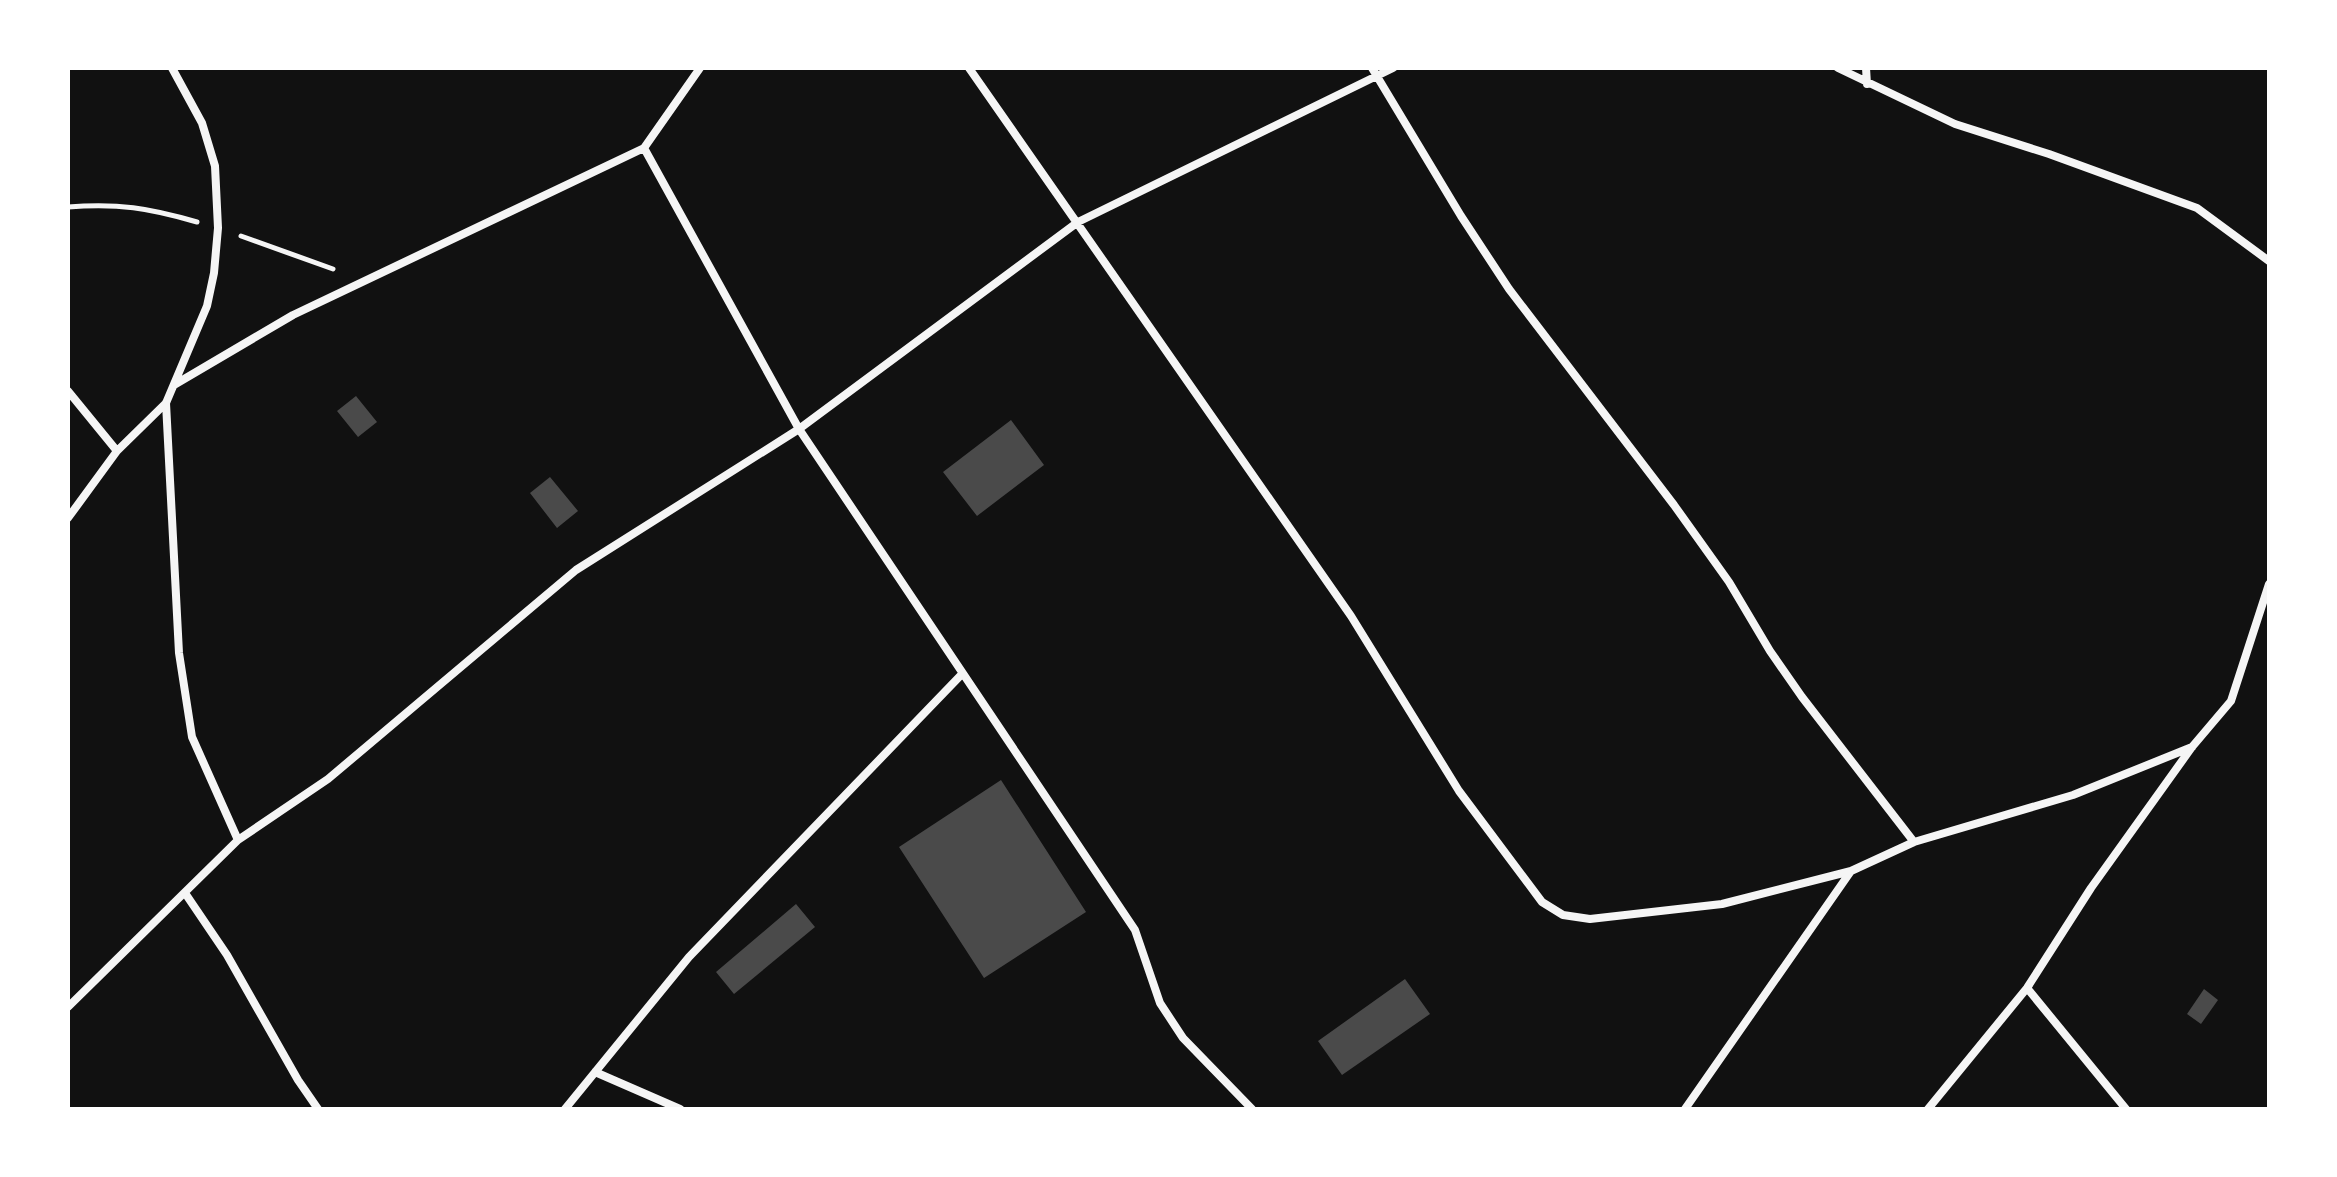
<svg xmlns="http://www.w3.org/2000/svg" width="2337" height="1177" viewBox="0 0 2337 1177" font-family="'PT Serif',serif">
<rect width="100%" height="100%" fill="#111"/>
<path fill="#4a4a4a" d="M356,396l21,26 -19,15 -21,-26z
M1011,420l33,45 -67,51 -34,-44z
M550,477l28,34 -21,17 -27,-35z
M1001,780l85,132 -102,66 -85,-131z
M796,904l19,23 -81,67 -18,-22z
M1405,979l25,35 -88,61 -24,-34z
M2204,989l14,11 -17,24 -14,-10z"/>
<g fill="none" stroke-linecap="round" stroke-linejoin="round">
<path stroke="#f5f5f5" stroke-width="5" d="M68,207c50,-4 81,1 129,15
M241,236l92,33"/>
<path stroke="#f5f5f5" stroke-width="8" d="M969,68l382,548 108,175 83,111 21,13 27,4 132,-15 129,-33
M1372,68l89,148 48,73 165,216 55,77 41,69 32,46 112,145
M1838,68l117,56 94,30 148,54 72,53
M1866,68l1,16
M644,148l155,281 336,501 25,73 23,35 69,71
M174,385l119,-70 351,-167 56,-80
M68,391l49,60
M166,403l13,250 13,84 46,103
M68,518l49,-67 49,-48 41,-97 7,-33 4,-45 -3,-62 -13,-43 -30,-55
M185,893l42,62 71,125 20,29
M2027,988l99,121
M68,1007l170,-167 90,-61 248,-209 223,-141 279,-207 315,-154
M595,1072l85,37
M565,1109l124,-152 273,-283
M1685,1109l166,-238 63,-29 159,-47 119,-48
M1928,1109l99,-121 64,-100 101,-141 39,-46 38,-117"/>
</g>
<rect width="2337" height="1177" fill="none" stroke="#ffffff" stroke-width="140"/>
</svg>
